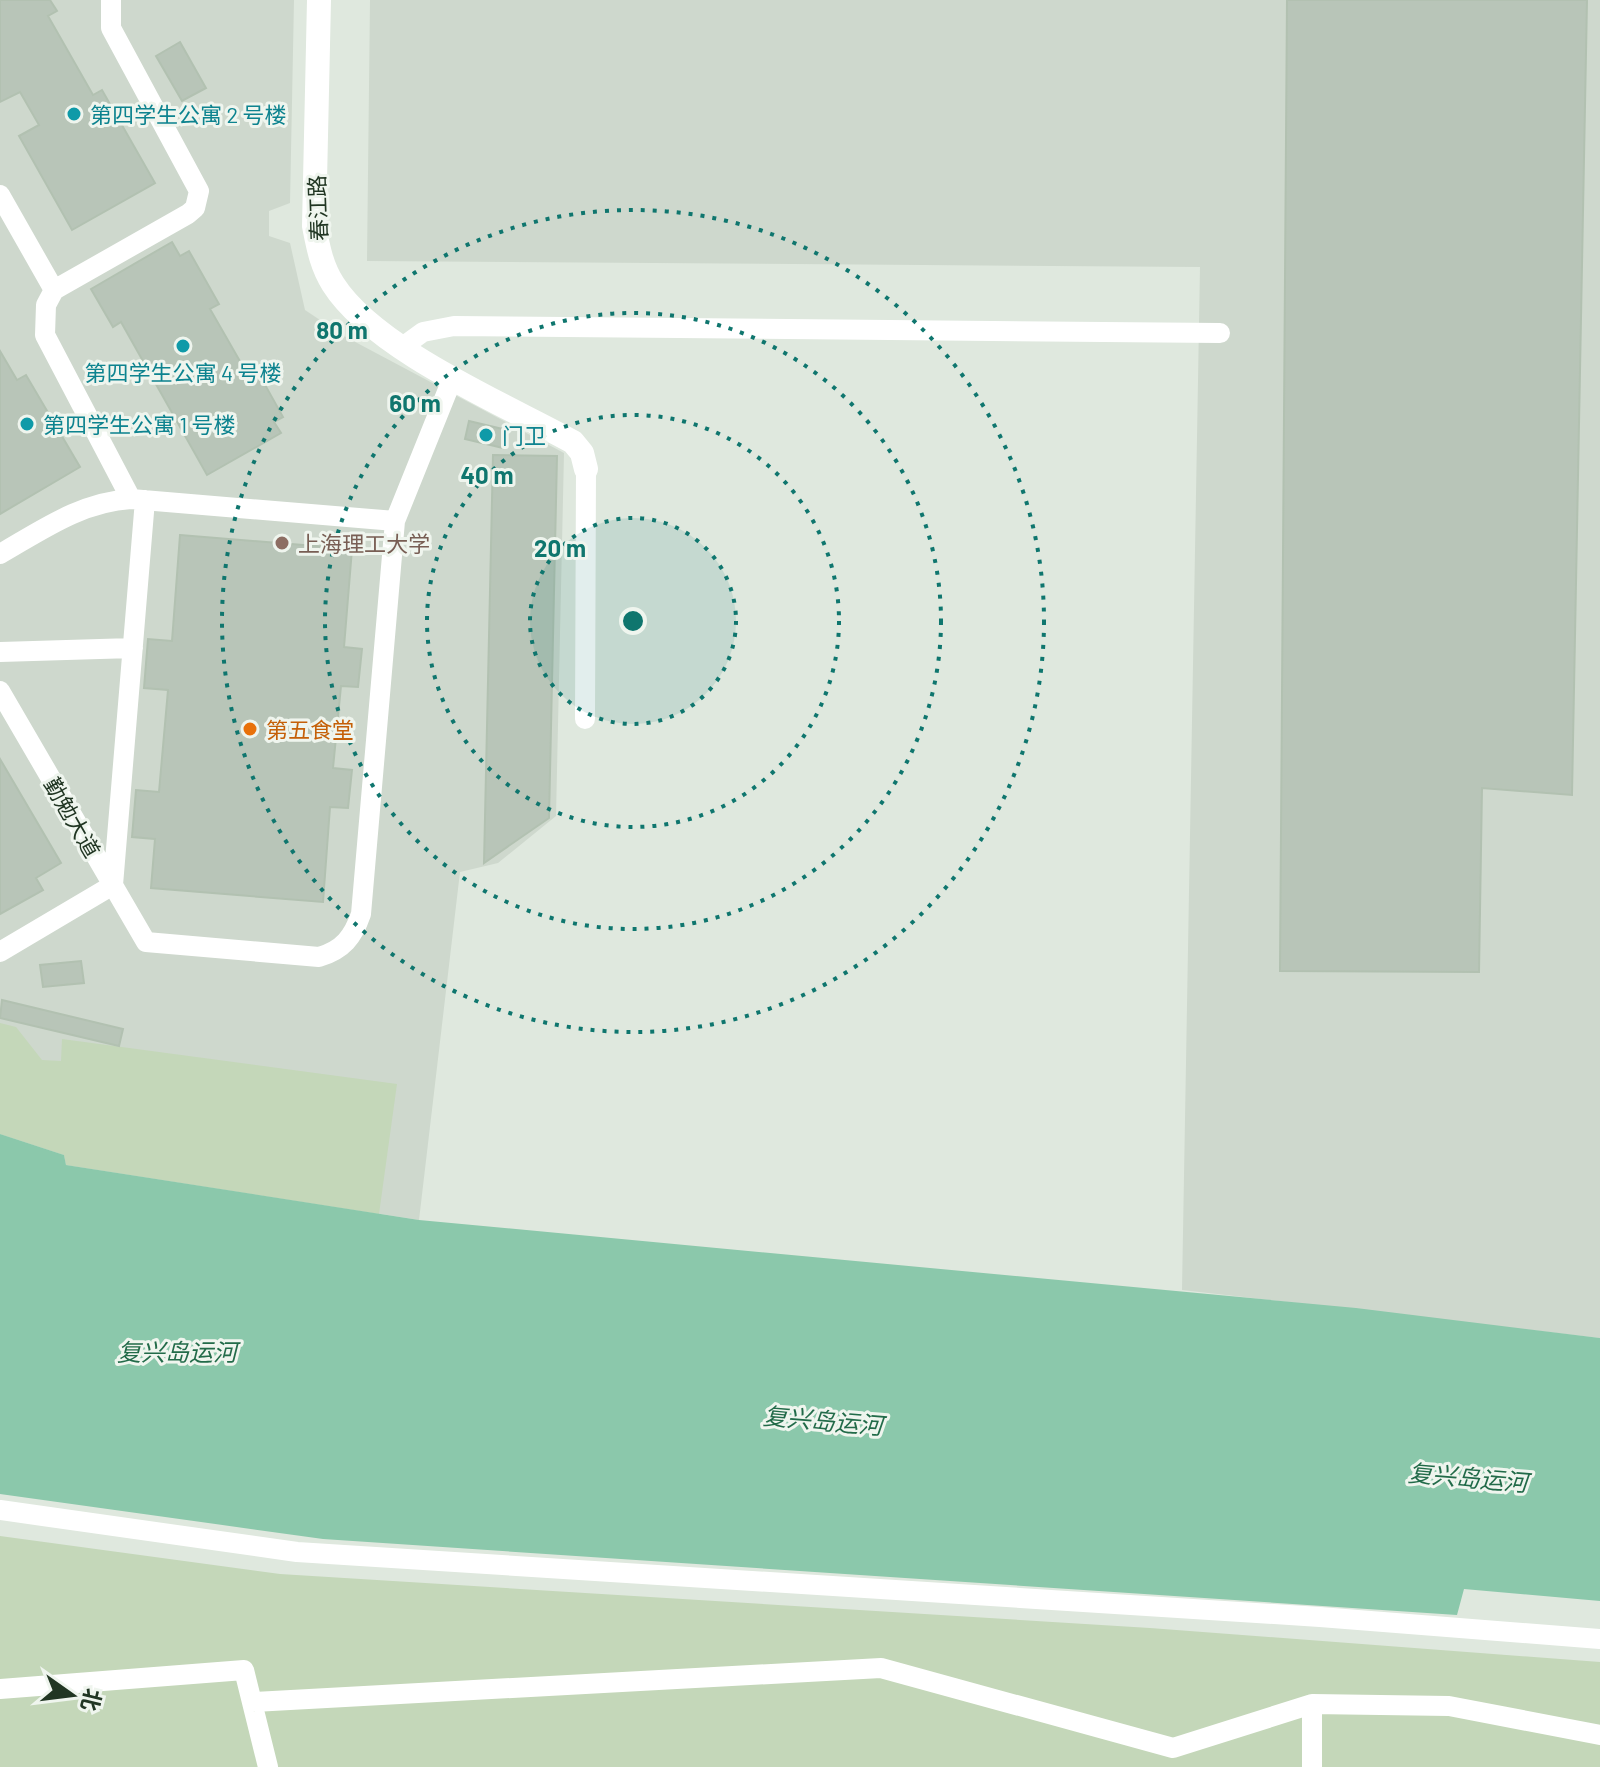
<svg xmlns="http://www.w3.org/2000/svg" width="1600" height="1767" viewBox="0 0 1600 1767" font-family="Barlow,'Noto Sans SC',sans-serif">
<rect width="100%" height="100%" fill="#dfe8de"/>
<path fill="#ced8cd" d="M0,0h294l-4,203 -21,8v25l21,7 15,67 39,26 220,117 -8,363 -58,47 -38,9 -41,348 -353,-55 -2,-10 -64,-21z
M370,0h1230v1338l-418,-48 18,-1023 -833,-6z"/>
<path fill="#c4d7b9" d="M0,1023l16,4 26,33 19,1 1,-22 335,45 -18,130 -313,-49 -2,-10 -64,-21z
M0,1536l280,38 870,54 450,34v105h-1600z"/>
<path fill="#8bc8ab" d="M0,1134l64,21 2,10 353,55 937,88 244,30v263l-136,-12 -7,26 -1134,-76 -323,-45z"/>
<path fill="#b8c5b8" stroke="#b2c1b1" stroke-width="2" d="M0,0h50l7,11 -9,5 45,79 9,-5 53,93 -83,47 -53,-94 20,-11 -19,-33 -20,10z
M1287,0h300l-15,795 -90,-7 -3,184 -199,-1z
M180,42l26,46 -24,13 -26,-45z
M172,242l8,14 9,-5 30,53 -9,5 35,61 9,-5 29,52 -9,5 7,11 -74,42 -86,-153 -8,5 -22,-38z
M0,351l17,29 9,-5 54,92 -80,47z
M469,421l38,9 -4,18 -38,-9z
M493,455l64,1 -8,362 -65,45z
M180,535l172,14 -8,98 18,2 -4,38 -17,-1 -8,82 19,2 -4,38 -18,-1 -7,95 -172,-14 4,-49 -23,-2 4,-47 23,2 9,-102 -24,-2 4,-49 24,2z
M0,759l61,104 -25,15 7,12 -43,24z
M81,961l3,22 -41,4 -3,-22z
M2,1000l121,29 -4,17 -119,-28z"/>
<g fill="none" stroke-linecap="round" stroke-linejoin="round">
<path stroke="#fff" stroke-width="20" d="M111,0v28l88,163 -4,17 -7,6 -134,76 -8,15 -1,30 86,164
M0,195l54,95
M401,348l22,-16 31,-6 766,7
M0,554c42,-24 81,-52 131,-55l264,22 58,-144
M0,652l133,-4
M0,691l146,251 173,15c24,-7 34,-20 42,-43l34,-393
M585,719l1,-250
M0,952l113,-67 32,-385
M0,1510l297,42 1023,65 280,22
M0,1689l244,-19 24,97
M252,1702l629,-34 292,80 139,-44 137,2 151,29
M1312,1704v63"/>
<path stroke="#fff" stroke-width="24" d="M319,0l-5,226c4,20 7,39 19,58 41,65 171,120 240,158l9,11 4,16"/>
</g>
<circle cx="633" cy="621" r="103" fill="#0f766e" fill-opacity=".12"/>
<g fill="none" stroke="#0f766e" stroke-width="4" stroke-dasharray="4 8">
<circle cx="633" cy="621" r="103"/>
<circle cx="633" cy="621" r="206"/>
<circle cx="633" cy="621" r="308"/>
<circle cx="633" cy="621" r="411"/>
</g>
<g fill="#0f9aa8" stroke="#eff5ee" stroke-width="3">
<circle cx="74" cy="114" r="8"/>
<circle cx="183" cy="346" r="8"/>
<circle cx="27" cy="424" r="8"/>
<circle cx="486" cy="435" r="8"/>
</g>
<circle fill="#8d6e63" stroke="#eff5ee" stroke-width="3" cx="282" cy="543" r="8"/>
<circle fill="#e8710a" stroke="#eff5ee" stroke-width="3" cx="250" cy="729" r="8"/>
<g text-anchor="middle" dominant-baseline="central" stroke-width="6" stroke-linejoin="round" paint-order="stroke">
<g font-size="22" fill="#0d838f" stroke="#eff5ee" text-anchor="start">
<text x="90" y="114">第四学生公寓 2 号楼</text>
<text x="183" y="372" text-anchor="middle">第四学生公寓 4 号楼</text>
<text x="43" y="424">第四学生公寓 1 号楼</text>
<text x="502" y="435">门卫</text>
</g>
<g font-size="22" fill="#213623" stroke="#eff5ee">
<text transform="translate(317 208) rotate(-92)">春江路</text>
<text transform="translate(73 817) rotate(60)">勤勉大道</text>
</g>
<g font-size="22" fill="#785e54" stroke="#eff5ee" text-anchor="start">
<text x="298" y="543">上海理工大学</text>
</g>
<g font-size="22" fill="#c56008" stroke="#eff5ee" text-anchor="start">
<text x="266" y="729">第五食堂</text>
</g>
<g font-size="24" font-style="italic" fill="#226b49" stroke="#eff5ee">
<text x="177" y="1351">复兴岛运河</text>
<text transform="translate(823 1420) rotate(5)">复兴岛运河</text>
<text transform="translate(1468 1477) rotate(5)">复兴岛运河</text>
</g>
</g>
<circle cx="633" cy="621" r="12" fill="#0f766e" stroke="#eff5ee" stroke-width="4"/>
<g font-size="24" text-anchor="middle" font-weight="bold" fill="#0f766e" stroke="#eff5ee" stroke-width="6" stroke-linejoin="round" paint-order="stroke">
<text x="342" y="339">80 m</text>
<text x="415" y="412">60 m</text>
<text x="487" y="484">40 m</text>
<text x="560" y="557">20 m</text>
</g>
<g transform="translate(72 1695) rotate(104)" stroke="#eff5ee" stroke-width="6" paint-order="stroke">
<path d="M0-6L14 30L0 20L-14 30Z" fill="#213623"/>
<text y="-12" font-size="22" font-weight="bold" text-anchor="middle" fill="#213623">北</text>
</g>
</svg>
